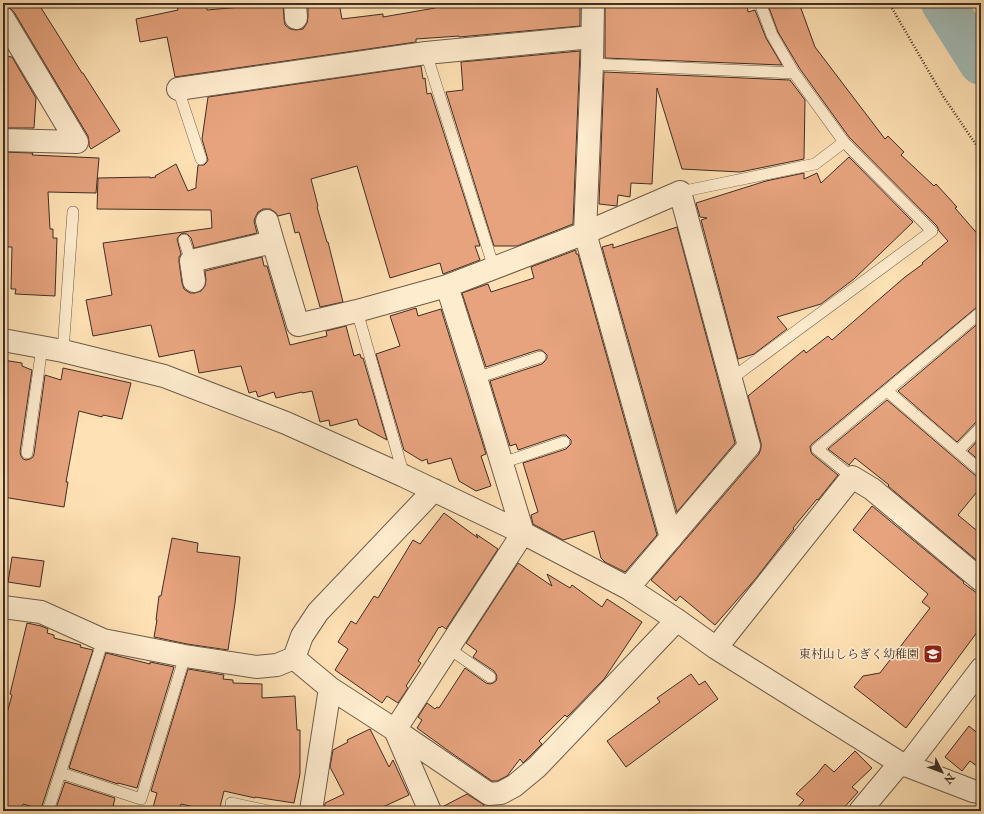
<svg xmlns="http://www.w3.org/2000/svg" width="984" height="814" viewBox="0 0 984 814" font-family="'IM FELL English','Noto Serif JP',serif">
<rect width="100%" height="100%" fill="#fee1b4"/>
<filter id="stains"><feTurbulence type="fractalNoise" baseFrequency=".005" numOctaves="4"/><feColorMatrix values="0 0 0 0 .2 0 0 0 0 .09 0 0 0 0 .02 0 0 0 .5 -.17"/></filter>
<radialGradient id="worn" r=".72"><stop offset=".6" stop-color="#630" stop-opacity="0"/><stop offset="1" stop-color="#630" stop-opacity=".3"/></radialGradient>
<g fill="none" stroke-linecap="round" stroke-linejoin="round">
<path stroke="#a3bbb6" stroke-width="44" d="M943,3l38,60"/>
</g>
<path fill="#e6a37e" stroke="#3f2e25" d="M7,3h31l44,70h1l37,58 -29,18 -2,-3v-4l-1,-6 -74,-124 -5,-5z
M177,3h29l1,7 45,-4v-3h31l1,16 1,6 5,4 6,1 7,-1 4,-6 1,-6v-14h31l3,16 41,-5v3l52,-9 -1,-5h146v23l-121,11v-1l-43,3v3l-241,35 -8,-40 -27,5 -4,-23 42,-9z
M605,3h142l1,9 7,-2 11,28 16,27 -177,-7z
M775,3h24l16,44 70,92 3,-3 16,16 -3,3 33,31 2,-2 21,23 -2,1 26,30v67l-4,2 -165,137 -2,3 1,5 1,2 26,21 -20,25 -1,-1 -24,29 1,1 -37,48 -42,48 -35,-29 -4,5 -25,-21 108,-126 2,-6v-5l-13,-47 56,-46 2,3 22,-17 4,4 73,-63 18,-13 -1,-1 26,-22 -9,-10 -2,-5 -88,-89 -49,-68 -22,-37 -10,-27z
M580,51l-7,173 -56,22h-23l-48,-154 17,-2 -2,-28z
M3,56l9,1 24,41 -2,30h-31v-25l1,-19h-1z
M421,66l2,13 2,-1 2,16 4,-1 49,153h-5l5,14 -37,14 -3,-11 -50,15 -33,-112 -46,13 7,27 -1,1 10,35h1l15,60 -23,5 -21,-75 -4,1 -5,-20 -12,3 -3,-4 -5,-3h-7l-5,3 -3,6 -1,3 3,12 -63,15 -3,-10 -3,-3 -3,-2 -4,1 -2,2 -2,3 4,15 -2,3v5l3,21 2,6 6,4h5l6,-2 4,-5 1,-6 -1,-9 57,-14 2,9h3l16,54 7,25 37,-9 -1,-5 20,-5 8,30 6,-2 1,4h2l24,82 -28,-15 -2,-6 -27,7 -1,-6 -9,2 -8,-31 -10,2v-1l-26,6 -2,-6 -16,5 -2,-6 -7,2 -8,-27 -42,7 -5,-23 -35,7 -8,-32 -58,11 -7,-36 26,-5 -9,-52 109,-15 -1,-18 -114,-1 1,-31 52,-1v1l6,-1 -1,-1 21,-12 12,27 8,-3v-3l2,-20h6l2,-2 2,-3 -6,-21 6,-42z
M604,72l186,8 15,20 -1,59 -64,13 -58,-3 -25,-81 -5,96 -21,-1 -1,14 -12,-2 -1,11 -18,-2z
M3,152l30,1 -1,2 67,3 -3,35 -48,-1 2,37h3v9h4l-2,58 -40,-2 1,-5h-5l1,-42h-9z
M849,157l64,65 -59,57 -33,25 -44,13 10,12 -33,25 -16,5 -37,-139 6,-2 -7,-1 -4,-14 70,-22 38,-8v6l13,-6 4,10z
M677,227l58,216 -58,69 -75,-265 11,-3v4z
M576,250v4h2l79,281 -32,37 -20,-10 -4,-4 -7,-27 -31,9 -30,-16 -2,-9 7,-3 -15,-49 43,-14 5,-5v-4l-5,-5h-4l-44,15 -2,-6 -6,2 -20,-65 52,-17 3,-3 2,-3v-3l-3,-3 -3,-2h-3l-52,17 -24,-74 26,-9 3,8 43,-14 -3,-11z
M416,308l2,8 23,-7 45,145 -5,2 10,30 -15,5 -17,-10 -8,-23 -23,6 -1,-5 -5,2 -18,-11 -28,-96 24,-8 -10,-30z
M981,321v99l-5,2 -19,20 -59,-51z
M3,360l19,3v3l10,4 -12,82 1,4 2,3 3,1 4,-1 3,-2 1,-3 11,-79 16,5 2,-12 68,15 -9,36 -19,-4 -1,2 -23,-6 -13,71h2l-4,25 -61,-10z
M887,400l89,76 5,2v9l-23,28 23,19v27l-1,2 -92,-77 1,-1 -34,-27 -6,7 -21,-16z
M981,437v25l-13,-11z
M872,506l92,76 -1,1 18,13v31l-75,101 -52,-41 9,-11 17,-3 50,-65 -8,-6 6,-8 -75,-64z
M444,513l34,25 -2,-4 22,15 -52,80 -4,-3 -2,2 -1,-1 -21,34 3,2 -15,23 2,2 -10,15 -11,-7 -5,7 -47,-33 13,-21 -10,-7 13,-21 5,3 18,-28 4,2 35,-58 7,4z
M172,538l26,5 -1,9 43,5 -5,46 -7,47 -41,-6 -33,-7 3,-17h-1l3,-24h2z
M12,557l32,4 -4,26 -32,-5z
M518,563l34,23 -5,-12 23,14 2,-3 30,22 5,-8 35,23 -38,57 -37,38 -2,-2 -26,26 3,3 -19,19 -3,-4 -13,17 -10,5h-5l-42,-29 -33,-24 5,-8 -4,-3 9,-14 8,6 2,-2 2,1 26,-40 21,15 4,1 3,-1 3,-2 1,-4 -1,-3 -2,-3 -21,-14 4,-6 -11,-8z
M27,623l14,3 7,3 -1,4 7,2v3l27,7 -1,2 13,3 -52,159 -18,-5 -3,7h-17v-84l9,-32 -2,-1z
M106,653l44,11v-2l24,5 -37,121 -19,-5v1l-49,-16z
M188,669l36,6 -1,4 10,1v3l29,1v14l33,-2 2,34h3v44l-6,29 -39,-6v1l-31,-7 -5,20h-6l-32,-7 -2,7h-27l5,-18 -6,-2z
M691,674l8,11 6,-4 13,18 -92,68 -19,-26 53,-39 -3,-4z
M969,726l12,10v33l-11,-8 -8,10 -17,-14z
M370,729l19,38 4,-7 16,35 -35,16h-50l1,-8 19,-9 -14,-27 3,-17 15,-8 -1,-2z
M855,751l17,17 -20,19 6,5 -17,19h-47l10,-11 -8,-6 21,-20 8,-10 9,8z
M65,782l50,16 -3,13h-57z
M467,794l17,11 -5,6h-37v-4z"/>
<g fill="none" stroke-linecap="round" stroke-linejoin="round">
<defs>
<path id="service" d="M426,53l68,215
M592,64l202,9
M178,89l23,70
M680,192l135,-28 29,-22
M184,240l7,21
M357,311l47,165
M63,351l10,-139
M476,378l64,-21
M731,379l201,-148 -88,-89 -50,-69 -22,-38 -12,-32
M887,391l94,80
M958,451l23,-24
M27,453l15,-106
M502,463l62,-21
M852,477l-35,-28 164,-137
M448,648l42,29
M61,773l80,26 44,-143
M231,803l38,8
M48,811l55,-171"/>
<path id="minor" d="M295,3l1,15
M593,3l-1,61 -7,169 86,305
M3,18l74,124 -74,-2
M178,89l248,-36 166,-16
M267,221l6,21
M194,281l-3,-20 82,-19 25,83 59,-14 90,-25 138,-53 95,-41 69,254 -121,142
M3,340l60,11 101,25 122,47 118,53 119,57 105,55 49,32 39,28 184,115 73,28 8,1
M3,607l38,5 62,28 82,16 71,11 21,-2 17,-7 8,-22 16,-24 116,-122
M716,648l136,-171 20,12 109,91
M294,658l36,30 65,42 94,64 12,-1 13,-7 23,-19 140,-147
M907,766l74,-97
M311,811l19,-123
M430,811l-35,-81 128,-197 -47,-155 -29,-92
M860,811l40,-48"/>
</defs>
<use href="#service" stroke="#6f5b49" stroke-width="12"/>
<use href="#minor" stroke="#6f5b49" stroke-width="24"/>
<path stroke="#3f2e25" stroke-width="2.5" stroke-dasharray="1 2" stroke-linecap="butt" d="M889,3l54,93 38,56"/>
<use href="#service" stroke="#feecce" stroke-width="11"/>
<use href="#minor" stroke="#feecce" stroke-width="22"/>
</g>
<defs>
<symbol id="school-square" viewBox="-11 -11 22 22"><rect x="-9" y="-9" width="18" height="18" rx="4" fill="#8f2418" stroke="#feecce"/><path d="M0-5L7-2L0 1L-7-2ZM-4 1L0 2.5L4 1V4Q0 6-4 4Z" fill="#fff"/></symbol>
</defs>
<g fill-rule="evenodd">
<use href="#school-square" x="922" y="643" width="22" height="22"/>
</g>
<g text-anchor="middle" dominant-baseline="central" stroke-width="3.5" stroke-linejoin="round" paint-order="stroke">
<g font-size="12" fill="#3f2e25" stroke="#feecce" text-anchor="end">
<text x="919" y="654">東村山しらぎく幼稚園</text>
</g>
</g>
<rect width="984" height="814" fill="none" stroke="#fee1b4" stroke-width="16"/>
<rect x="4" y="4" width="976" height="806" fill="none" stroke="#3f2e25" stroke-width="2"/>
<rect x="8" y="8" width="968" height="798" fill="none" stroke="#3f2e25"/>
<g transform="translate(942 772) rotate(132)" stroke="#feecce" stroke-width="3" paint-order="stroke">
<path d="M0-3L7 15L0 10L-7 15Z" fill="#3f2e25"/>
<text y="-6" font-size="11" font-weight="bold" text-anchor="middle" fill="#3f2e25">N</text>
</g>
<rect width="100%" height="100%" filter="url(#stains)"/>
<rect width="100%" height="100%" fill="url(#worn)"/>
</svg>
